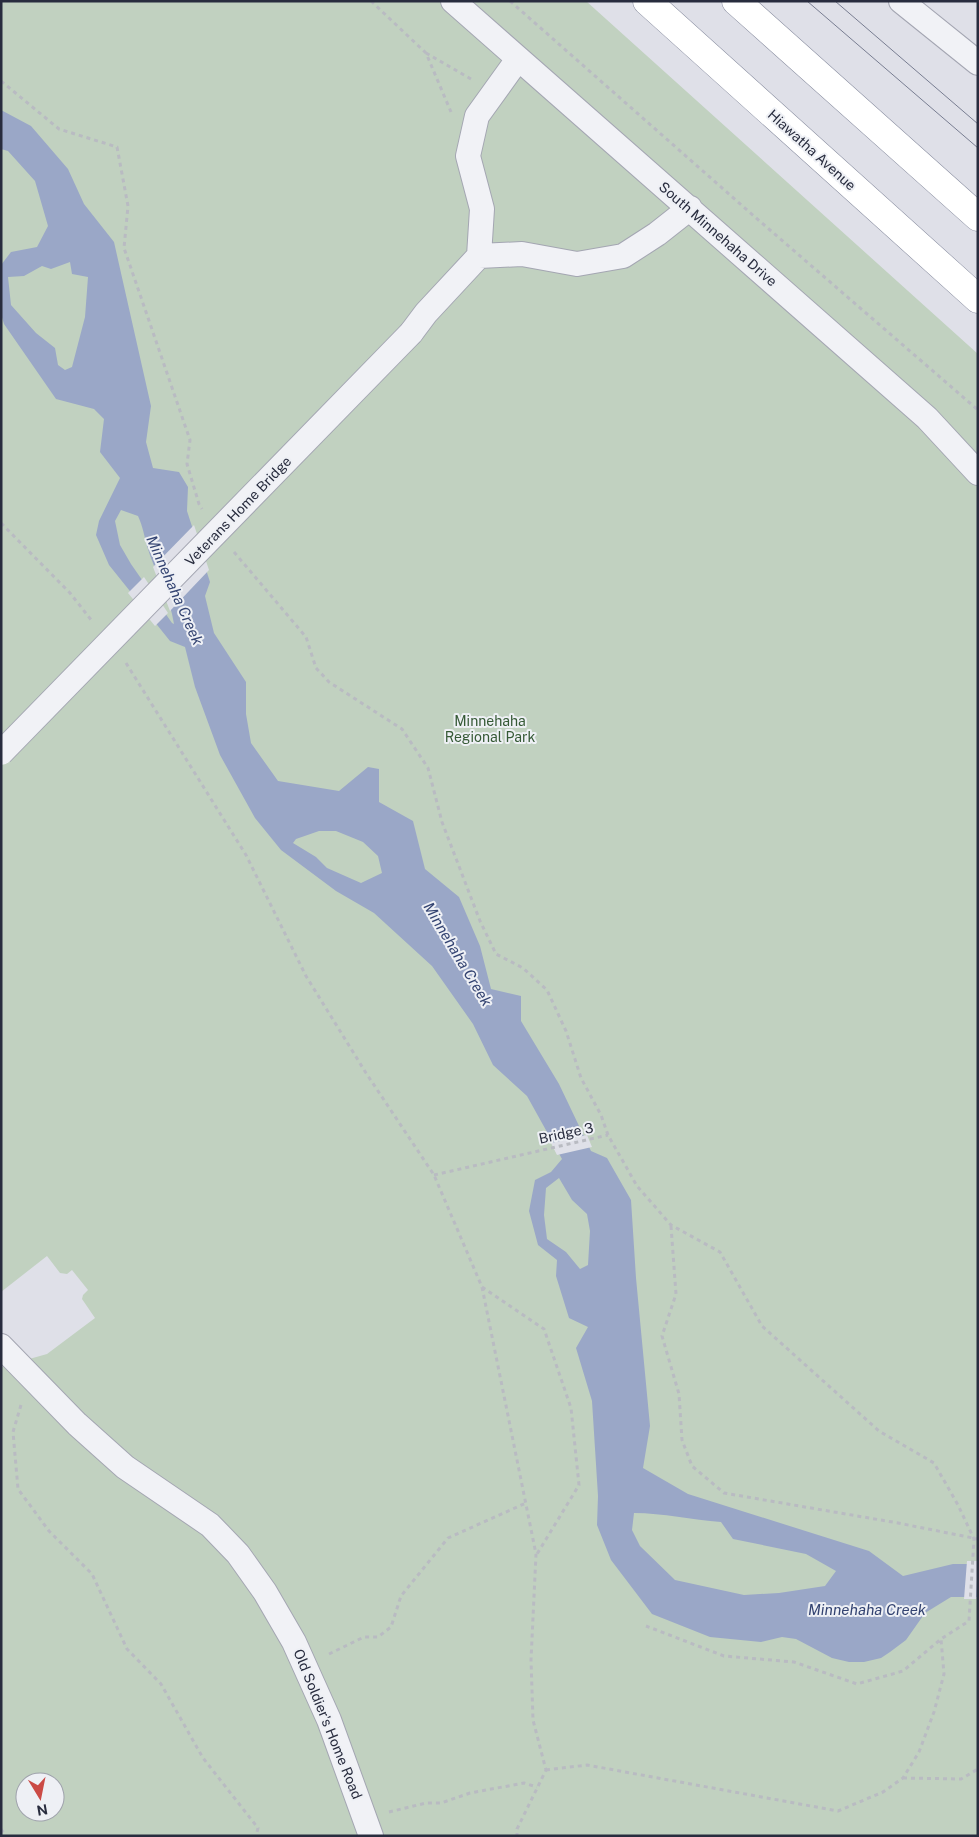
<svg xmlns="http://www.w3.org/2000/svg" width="979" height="1837" viewBox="0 0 979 1837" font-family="'Public Sans',sans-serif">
<rect width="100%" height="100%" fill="#dfe0e8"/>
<path fill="#c1d1c0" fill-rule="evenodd" d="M1,1h585l392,353v1482h-977v-469l46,-13 48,-36 -13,-19 1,-4 5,-5 -16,-20 -5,4 -7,-1 -13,-17 -46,36zM25,1782h30v30h-30z"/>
<path fill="#9aa7c7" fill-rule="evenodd" d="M1,110l30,16 37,43 16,35 30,38 37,164 -5,36 7,26 26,4 9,15 -1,24 23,71 -5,14 9,37 32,49v32l5,29 27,38 61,10 29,-24 11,2v33l34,19 12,48 34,28 21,49 11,43 30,7v25l38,63 32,67 16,7 24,42 5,78 14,148 -7,42 45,26 181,57 34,25 50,-12h25v33h-27l-26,16 -19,27 -16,12 -9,6 -17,4h-15l-17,-4 -36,-19 -14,-2 -21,5 -51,-5 -58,-23 -41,-54 -14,-35 1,-29 -6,-95 -16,-53 12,-21 -19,-9 -13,-42 1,-16 -19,-15 -9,-34 6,-31 16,-8 11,-13 -35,-63 -34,-31 -20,-41 -41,-58 -58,-53 -38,-22 -55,-41 -26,-32 -35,-63 -25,-68 -10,-40 -15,-6 -61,-76 -13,-30 3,-14 21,-43 -20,-26 4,-33 -10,-10 -38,-10 -52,-75 -3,-10v-49l10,-13 26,-5 11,-21 -13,-45 -27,-30 -7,-2zM70,262l2,12 16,3 -3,40 -13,50 -7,3 -7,-5 -3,-17 -19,-15 -25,-28 -3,-28 16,-1 18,-10 9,3zM121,510l17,6c5,11 6,19 9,30 8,27 23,50 27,78l-2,-1 -41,-59 -11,-19 -5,-24zM319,831h17l27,11 15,14 4,17 -21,10 -34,-15 -11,-11 -23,-14 3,-4zM559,1178l13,22 15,14 3,17 -2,34 -8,4 -14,-17 -19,-13 -3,-24 2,-27zM634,1513c29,0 58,7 87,9l12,17 73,15 30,17 -11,15 -46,7 -35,2 -69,-15 -35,-34 -8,-16z"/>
<path fill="#dfe0e8" d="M194,525l15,45 -39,41 -17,-44z
M144,577l24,36 -13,13 -27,-33z
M587,1135l5,12 -35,8 -6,-12z
M967,1561h11l-2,38h-12z"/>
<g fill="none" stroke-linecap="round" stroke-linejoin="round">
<defs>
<path id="minor" d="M453,1l474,417 51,55
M901,1l77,62
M479,256l43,-2 55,10 46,-8 34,-22 33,-26
M411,333l15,-20 53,-57 3,-47 -14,-53 9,-40 41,-57
M1,1346l76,78 48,43 85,58 28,29 27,38 29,50 35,78 42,116"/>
<path id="trunk" d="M647,1l331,298
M736,1l242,216"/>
</defs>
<use href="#minor" stroke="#a4a6b2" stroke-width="26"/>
<use href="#trunk" stroke="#868b9e" stroke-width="29"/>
<path stroke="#b9bbc2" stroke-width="3" stroke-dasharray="4 4" stroke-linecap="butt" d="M371,1l55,52 25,59
M510,1l245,216 223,193
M426,53l45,26
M1,81l58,48 58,18 11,59 -4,42 66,192 -3,24 12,40 3,5
M1,523l69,70 22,28
M234,552l72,85 10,31 13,14 73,47 26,39 14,54 38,99 16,33 27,14 24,22 19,41 15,47 20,37 7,20 29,51 34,39 49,27 42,74 117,105 55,32 24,42 16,34 -5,82 -28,18 -38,32 -46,13 -63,-22 -70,-6 -78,-30
M126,663l120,192 60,121 60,97 68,102 48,112 54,267 -5,106 2,60 13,50 -29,59v7
M434,1175l174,-40
M671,1226l5,68 -14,42 17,58 3,46 10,26 32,27 174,30 80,16
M482,1287l62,42 27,79 8,77 -42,69
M21,1405l-8,27 5,57 31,42 43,43 35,75 34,35 42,74 55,70 -2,8
M329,1654l35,-17h14l13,-10 10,-31 47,-58 78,-35
M546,1770l41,-5 251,46 45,-19 20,-14 16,-26 15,-40 10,-38 -3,-35
M903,1778l58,1 17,-10
M389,1812l37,-9h15l29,-10 54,-10 13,4
M1,1829l5,7"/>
<use href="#minor" stroke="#f1f2f6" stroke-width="24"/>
<use href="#trunk" stroke="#fff" stroke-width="28"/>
<path stroke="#787d91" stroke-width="1" d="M807,1l171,147
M835,1l143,123"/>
<defs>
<path id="minor-bridge" d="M1,753l410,-420"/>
</defs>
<use href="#minor-bridge" stroke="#a4a6b2" stroke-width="26" stroke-linecap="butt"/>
<use href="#minor-bridge" stroke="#f1f2f6" stroke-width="24"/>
</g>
<g text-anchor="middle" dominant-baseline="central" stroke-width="4" stroke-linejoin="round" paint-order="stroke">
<g font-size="14" fill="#282c3e" stroke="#eef0f5">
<text transform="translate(812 150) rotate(42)">Hiawatha Avenue</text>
<text transform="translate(718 234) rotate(41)">South Minnehaha Drive</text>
<text transform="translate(238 511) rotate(-46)">Veterans Home Bridge</text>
<text transform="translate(566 1133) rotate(-12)">Bridge 3</text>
<text transform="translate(328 1724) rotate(68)">Old Soldier's Home Road</text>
</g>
<g font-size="14" fill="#365a36" stroke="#eef0f5">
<text x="490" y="721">Minnehaha<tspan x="490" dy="16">Regional Park</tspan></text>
</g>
<g font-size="15" font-style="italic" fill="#334371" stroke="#eef0f5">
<text transform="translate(175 590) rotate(66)">Minnehaha Creek</text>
<text transform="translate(458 954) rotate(59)">Minnehaha Creek</text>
<text x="867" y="1609">Minnehaha Creek</text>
</g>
</g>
<rect width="979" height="1837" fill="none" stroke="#282c3e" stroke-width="5"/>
<g transform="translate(40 1797) rotate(170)"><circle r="24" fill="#eef0f5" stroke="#9fa2ac"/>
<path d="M0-4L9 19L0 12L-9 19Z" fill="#cb4a45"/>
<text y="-8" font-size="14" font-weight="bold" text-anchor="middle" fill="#282c3e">N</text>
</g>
</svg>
